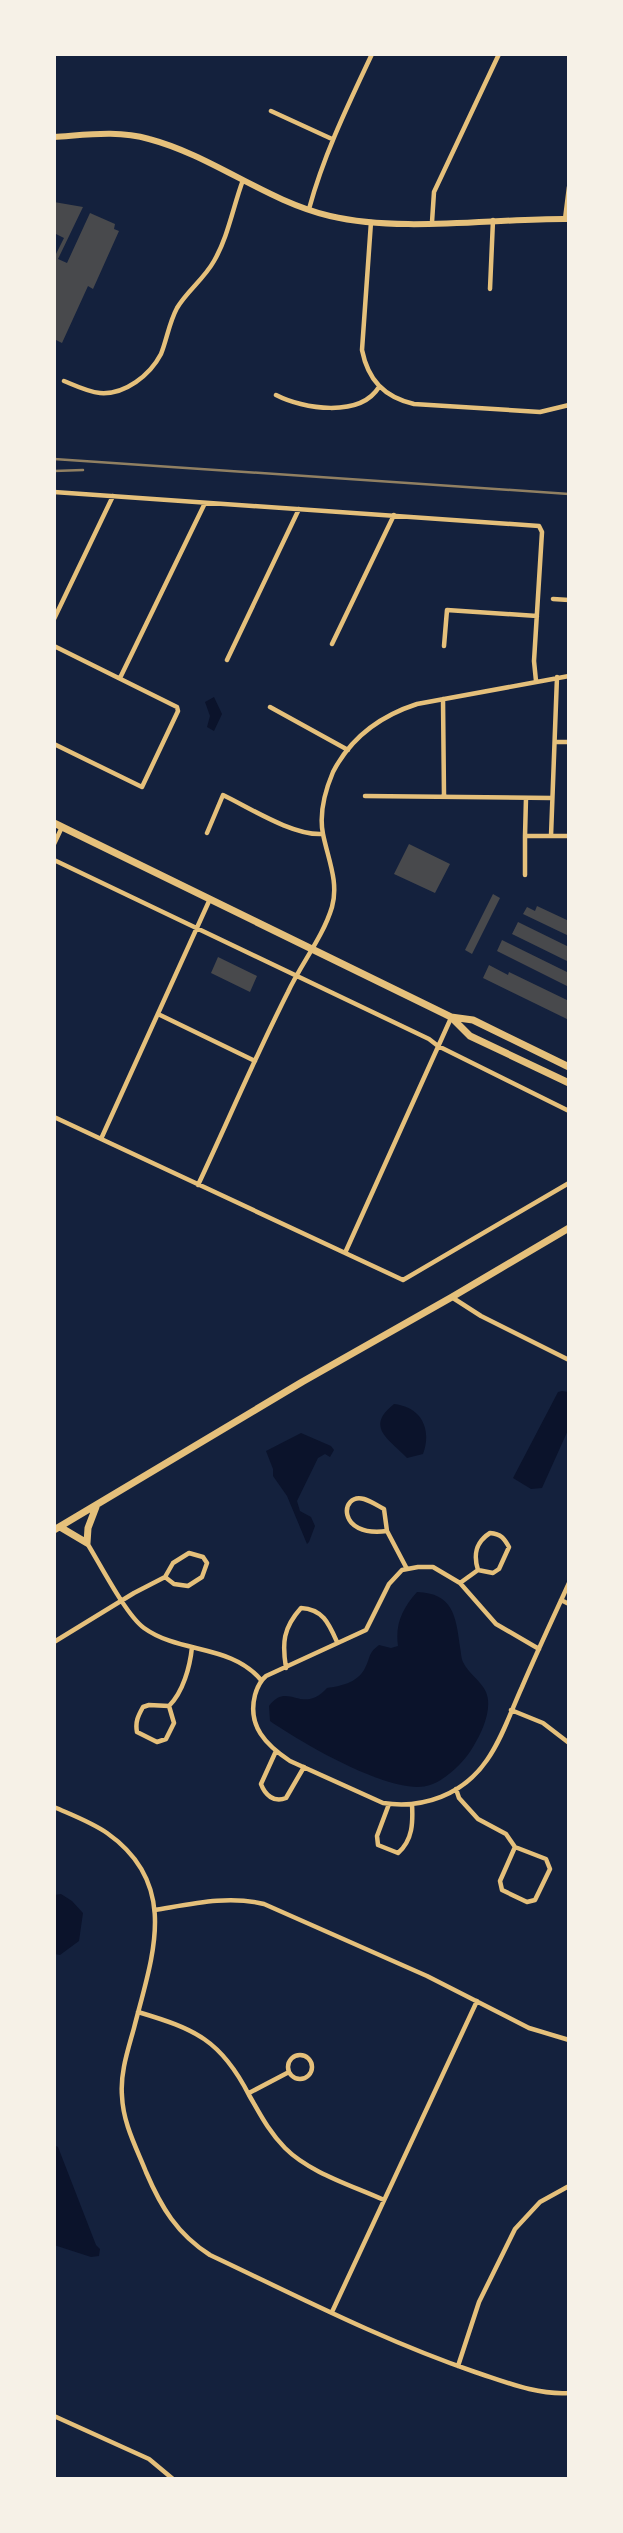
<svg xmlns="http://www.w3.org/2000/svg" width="623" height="2533" viewBox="0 0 623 2533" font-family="Raleway,sans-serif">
<rect width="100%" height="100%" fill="#14213d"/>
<path fill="#0b132b" d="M214,697l8,17 -8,17 -7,-4 3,-11 -5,-14z
M562,1391l7,1v36l-27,60 -11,1 -18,-11 45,-86z
M394,1404c28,3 38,26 29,50l-16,4c-19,-20 -42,-31 -13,-54z
M301,1433l30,13 3,4 -4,7 -5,-3 -7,4 -21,43 3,10 11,6 4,9 -6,16 -2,2 -20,-48 -14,-20v-7l-7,-18z
M417,1592c36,1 39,24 43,55 1,4 1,11 3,15 5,11 18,19 23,30 7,17 -4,40 -13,55 -8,14 -27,33 -43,38 -35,13 -130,-43 -160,-64l-1,-15c19,-26 33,10 58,-18 14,-2 29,-5 37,-18 7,-12 3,-16 15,-25l12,3 7,-2c-3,-22 4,-37 19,-54z
M61,1894l11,7 11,12 -4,28 -19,14 -6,-1v-59z
M54,2145l4,2 38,98 4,4 -1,7 -8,1 -37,-12z"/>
<path fill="#48494c" d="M54,202l29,5 -25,52 9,4 23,-50 25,11 -1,5 5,2 -26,58 -5,-3 -26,57 -6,-3 -2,5v-87l10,-20 -10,-5z
M409,844l41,20 -15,29 -41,-19z
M493,894l7,4 -28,56 -7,-4z
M537,906l32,15v15l-46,-22 4,-7 8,4z
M518,922l51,25v15l-57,-28z
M502,940l67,33v14l-72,-36z
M218,957l39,19 -7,16 -39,-19z
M489,965l19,10 1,-3 60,29v19l-86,-42z"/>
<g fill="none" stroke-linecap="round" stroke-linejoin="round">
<path stroke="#e5c07b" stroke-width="4.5" d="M271,111l61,28
M309,209c15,-55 39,-104 63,-155
M565,219l4,-32
M371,222l-9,128c6,30 22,47 52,54l126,8 29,-7
M432,222l2,-30 65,-138
M490,289l3,-69
M64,381c12,5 24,11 36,12 25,2 50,-18 61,-39 6,-15 8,-31 16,-46 10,-17 27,-29 37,-47 14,-24 19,-54 29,-81
M276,395c27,14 84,23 103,-8
M54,492l485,34 3,6 -8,129 2,20
M553,599l16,1
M54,619l59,-123
M332,644l62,-129
M54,646l123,61 1,4 -36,76 -88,-43
M444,646l3,-36 90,6
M227,660l72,-151
M120,678l85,-175
M443,699l1,97
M270,707l78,43
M556,742h13
M365,796l187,2
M207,833l16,-38c27,13 70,41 100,39
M525,836l1,-38
M551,836l6,-159
M54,844l8,-17
M54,860l375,179 9,7 131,65
M525,875v-39h44
M158,1014l97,47
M54,1117l349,163 166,-97
M101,1139l109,-240
M198,1185c30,-64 58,-130 90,-193 13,-28 35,-55 44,-85 7,-25 -4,-48 -9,-73 -4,-20 2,-43 10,-62 18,-35 47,-56 84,-68l152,-28
M345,1253l106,-235
M453,1298l28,18 88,44
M387,1531c-51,7 -47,-39 -23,-32 7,2 14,7 20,10l3,22 20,38
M490,1533c11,1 14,5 19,14l-10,22 -6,4 -15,-3c-5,-16 -2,-28 12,-37z
M87,1543c13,21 39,72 57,85 36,26 87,16 117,52
M460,1583l18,-13
M561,1600l8,4
M54,1642l80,-49 31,-16 8,-14 16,-10 14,4 4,6 -5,14 -14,9 -14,-2 -9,-7
M539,1649l-43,-25 -36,-41 -27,-16h-15l-16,3 -13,14 -23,46 -100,46c-6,5 -9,12 -11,19 -8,31 11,50 35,66l93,42c40,6 80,-8 104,-43 15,-21 24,-49 35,-73 15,-35 31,-69 47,-104
M286,1668c-4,-25 -3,-40 15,-60 22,1 28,16 36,34
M149,1705l20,1 5,17 -8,16 -9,3 -20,-10c-2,-10 1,-16 6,-25z
M169,1706c14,-14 21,-39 23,-59
M511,1710l32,13 26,20
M276,1751l-15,33c4,11 13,19 25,14l18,-31
M456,1789l3,9 19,21 28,15 9,13 31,12 4,10 -15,31 -8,2 -25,-12 -2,-9 15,-34
M389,1804l-12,32 1,9 20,8c15,-13 15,-31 14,-49
M54,1807c18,8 37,15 53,26 74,52 45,124 27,195 -6,22 -14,45 -12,68 1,27 14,51 24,76 15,35 31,62 64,83 87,41 174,86 265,117 31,10 61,23 94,21
M155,1910c36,-6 73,-15 109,-6l163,72 102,52 40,12
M138,2012c57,17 83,28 111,83 11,19 20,37 36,53 25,25 66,37 99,52
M288 2067a12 12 0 1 1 24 0a12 12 0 1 1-24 0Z
M249,2093l40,-21
M332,2312l145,-311
M458,2366l21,-64 36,-73 25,-27 29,-16
M54,2416l95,43 24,20"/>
<path stroke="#e5c07b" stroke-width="6" d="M54,137c32,-2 64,-7 95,2 64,17 117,62 181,77 73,17 164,2 239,3"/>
<path stroke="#e5c07b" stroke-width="7" d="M54,823l397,194 22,3 96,47
M451,1017l19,19 99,47"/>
<path stroke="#e5c07b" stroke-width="7" d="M60,1527l27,16 1,-15 8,-21
M54,1530l248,-148 150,-85 117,-69"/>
<path stroke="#918062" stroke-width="2.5" d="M54,459l515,35
M54,471l29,-1"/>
</g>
<rect width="623" height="2533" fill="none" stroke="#f6f1e7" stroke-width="112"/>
</svg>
